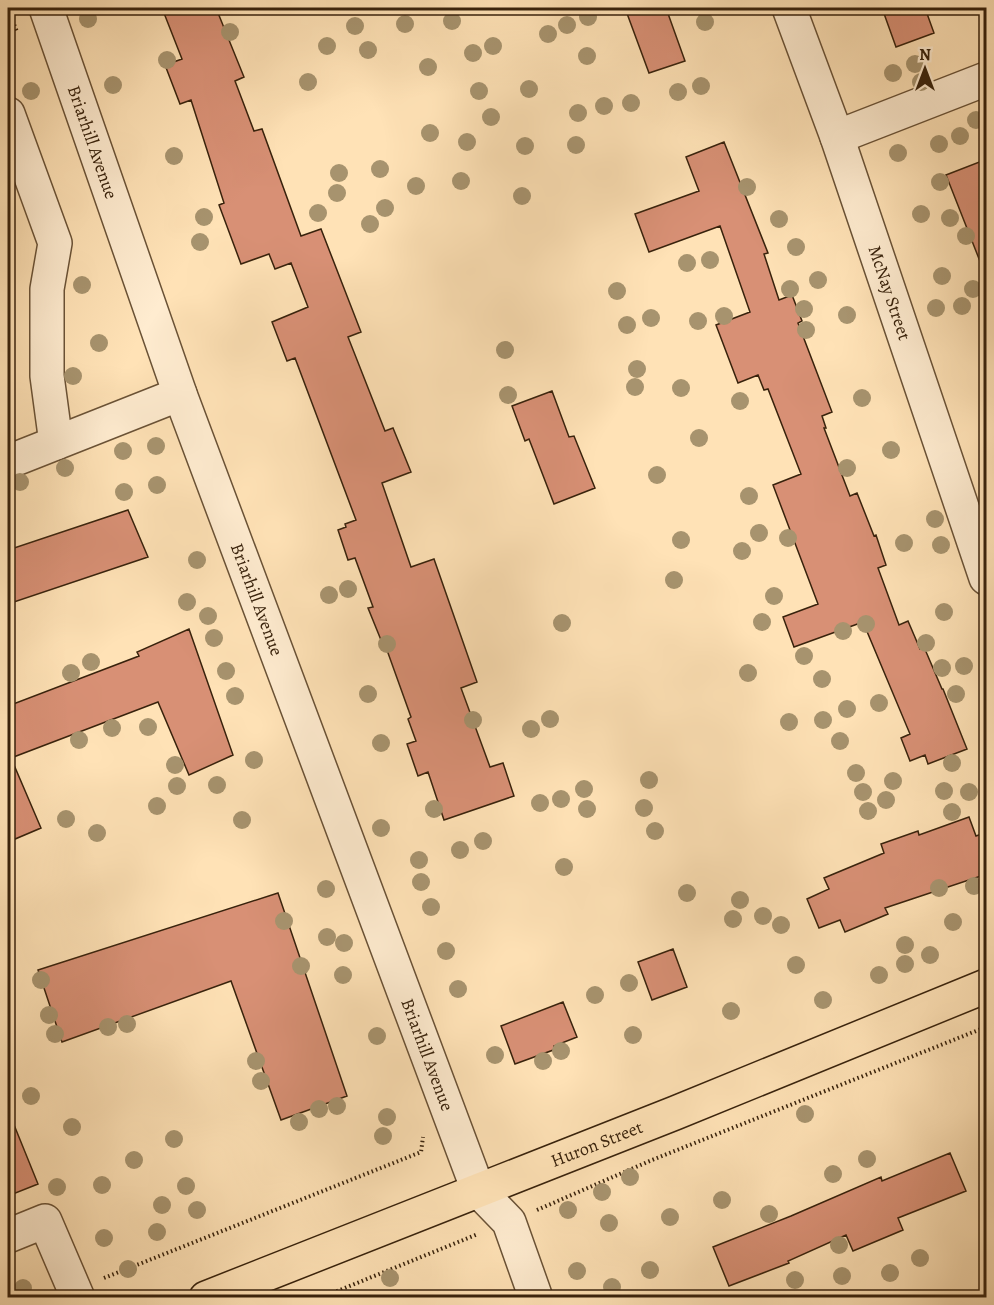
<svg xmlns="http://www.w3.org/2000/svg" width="994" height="1305" viewBox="0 0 994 1305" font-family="Alegreya,serif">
<rect width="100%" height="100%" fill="#ffe2b6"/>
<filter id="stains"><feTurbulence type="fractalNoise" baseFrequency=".00333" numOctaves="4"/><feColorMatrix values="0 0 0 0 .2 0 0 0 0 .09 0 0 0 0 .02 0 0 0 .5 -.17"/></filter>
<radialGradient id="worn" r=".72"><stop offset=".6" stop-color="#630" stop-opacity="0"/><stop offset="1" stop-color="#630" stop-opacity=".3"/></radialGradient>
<path fill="#d89075" stroke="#38220c" stroke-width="1.5" d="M162,8h54l28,69 -9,4 19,50 8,-2 39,107 20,-7 40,103 -13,5 37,94 8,-3 18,44 -29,11 29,84 23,-8 43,123 -16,6 29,79 13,-4 11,33 -70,24 -16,-48 -10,4 -11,-32 9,-3 -8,-22 3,-2 -28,-78 -2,1 -13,-32 5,-1 -18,-49 -7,2 -10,-30 8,-3 -1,-3 11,-4 -61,-162 -8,3 -15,-39 36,-15 -17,-44 -16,6 -6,-15 -28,10 -22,-59 5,-2 -33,-103 -11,4 -15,-39 17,-6z
M625,8h41l19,53 -36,12z
M882,8h43l9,25 -38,14z
M724,142l44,111 -4,1 15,46 13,-5 10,26 -4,2 34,89 -10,4 4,12h-2l26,68 7,-3 17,43 2,-1 10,30 -8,3 21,57 9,-4 12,28 4,-2 18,42h1l24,60 -39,15 -3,-9 -15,6 -9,-23 9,-4 -47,-112 -69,25 -11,-30 35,-13 -45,-119 28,-11 -33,-85 -4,1 -6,-15 -20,8 -22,-58 34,-13 -30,-86 -71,26 -14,-38 64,-23 -13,-34z
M987,159v114l-2,1 -39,-99z
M552,391l17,46 5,-1 21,52 -41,16 -25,-65 -4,2 -13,-35z
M128,510l20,47 -140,47v-54z
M189,629l44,126 -44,20 -31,-73 -147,56 30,70 -33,14v-136l131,-50 -2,-4z
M969,817l7,19 11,-4v42l-102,34 3,6 -43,18 -5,-12 -21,8 -12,-29 22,-10 -5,-11 60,-25 -3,-9 37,-13 1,4z
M278,893l69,203 -66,24 -50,-139 -169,61 -24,-72z
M673,949l14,38 -35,13 -14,-38z
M563,1002l14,35 -23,9 2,3 -41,15 -14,-38z
M8,1110l30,74 -30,12z
M950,1153l16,38 -68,27 5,12 -50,21 -7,-16 -58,26 1,2 -60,23 -16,-39 78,-31 90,-39 1,4z"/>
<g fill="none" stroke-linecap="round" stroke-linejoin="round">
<defs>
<g id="minor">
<path id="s1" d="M46,8l134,386 298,796 31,32 27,76"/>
<path id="s2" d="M789,8l48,129 149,441"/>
<path d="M8,114l47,129 -8,46v87l9,67"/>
<path d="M837,137l149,-58"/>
<path d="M8,462l172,-68"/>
<path d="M8,1236l37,-15 33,77"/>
</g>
<g id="major">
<path id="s3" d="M206,1298l469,-185 311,-127"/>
</g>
</defs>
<use href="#minor" stroke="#6a5236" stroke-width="36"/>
<use href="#major" stroke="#38220c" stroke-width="36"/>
<path stroke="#38220c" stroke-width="4" stroke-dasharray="1.5 3" stroke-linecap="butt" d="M8,8l9,24
M537,1210l115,-50 334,-133
M104,1278l317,-126 2,-15
M320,1298l158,-64"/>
<use href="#minor" stroke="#ffecd0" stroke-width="33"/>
<use href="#major" stroke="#ffe2b6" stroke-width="33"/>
</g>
<g fill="#a7936e">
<circle cx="588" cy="17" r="9"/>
<circle cx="88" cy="19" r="9"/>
<circle cx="452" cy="21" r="9"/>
<circle cx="705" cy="22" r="9"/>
<circle cx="405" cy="24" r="9"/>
<circle cx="567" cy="25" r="9"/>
<circle cx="355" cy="26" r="9"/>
<circle cx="230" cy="32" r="9"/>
<circle cx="548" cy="34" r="9"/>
<circle cx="327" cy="46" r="9"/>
<circle cx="493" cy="46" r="9"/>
<circle cx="368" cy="50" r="9"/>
<circle cx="473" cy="53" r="9"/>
<circle cx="587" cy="56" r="9"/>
<circle cx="167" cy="60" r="9"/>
<circle cx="915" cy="64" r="9"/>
<circle cx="428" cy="67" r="9"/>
<circle cx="893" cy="73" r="9"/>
<circle cx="308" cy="82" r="9"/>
<circle cx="921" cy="82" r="9"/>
<circle cx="113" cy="85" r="9"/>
<circle cx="701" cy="86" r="9"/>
<circle cx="529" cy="89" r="9"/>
<circle cx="31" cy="91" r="9"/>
<circle cx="479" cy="91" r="9"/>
<circle cx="678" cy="92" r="9"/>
<circle cx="631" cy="103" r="9"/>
<circle cx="604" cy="106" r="9"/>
<circle cx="578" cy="113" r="9"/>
<circle cx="491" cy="117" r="9"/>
<circle cx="976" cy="120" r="9"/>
<circle cx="430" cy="133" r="9"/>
<circle cx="960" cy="136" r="9"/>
<circle cx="467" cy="142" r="9"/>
<circle cx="939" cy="144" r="9"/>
<circle cx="576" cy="145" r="9"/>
<circle cx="525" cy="146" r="9"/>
<circle cx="898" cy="153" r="9"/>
<circle cx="174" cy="156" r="9"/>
<circle cx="380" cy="169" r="9"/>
<circle cx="339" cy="173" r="9"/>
<circle cx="461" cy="181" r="9"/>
<circle cx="940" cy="182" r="9"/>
<circle cx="416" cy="186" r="9"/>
<circle cx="747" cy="187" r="9"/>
<circle cx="337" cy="193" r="9"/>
<circle cx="522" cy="196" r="9"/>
<circle cx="385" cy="208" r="9"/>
<circle cx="318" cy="213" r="9"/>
<circle cx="921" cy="214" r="9"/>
<circle cx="204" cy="217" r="9"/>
<circle cx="950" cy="218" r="9"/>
<circle cx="779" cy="219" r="9"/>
<circle cx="370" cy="224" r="9"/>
<circle cx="966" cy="236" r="9"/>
<circle cx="200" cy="242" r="9"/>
<circle cx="796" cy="247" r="9"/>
<circle cx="710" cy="260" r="9"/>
<circle cx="687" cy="263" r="9"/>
<circle cx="942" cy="276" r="9"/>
<circle cx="818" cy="280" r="9"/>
<circle cx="82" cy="285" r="9"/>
<circle cx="790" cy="289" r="9"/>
<circle cx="973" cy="289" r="9"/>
<circle cx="617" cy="291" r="9"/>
<circle cx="962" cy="306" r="9"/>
<circle cx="936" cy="308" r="9"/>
<circle cx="804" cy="309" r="9"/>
<circle cx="847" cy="315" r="9"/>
<circle cx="724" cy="316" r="9"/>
<circle cx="651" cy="318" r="9"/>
<circle cx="698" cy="321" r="9"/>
<circle cx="627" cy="325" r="9"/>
<circle cx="806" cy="330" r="9"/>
<circle cx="99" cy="343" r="9"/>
<circle cx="505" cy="350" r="9"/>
<circle cx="637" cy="369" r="9"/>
<circle cx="73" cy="376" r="9"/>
<circle cx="635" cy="387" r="9"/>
<circle cx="681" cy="388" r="9"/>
<circle cx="508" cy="395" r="9"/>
<circle cx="862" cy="398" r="9"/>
<circle cx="740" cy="401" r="9"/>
<circle cx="699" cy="438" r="9"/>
<circle cx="156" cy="446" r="9"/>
<circle cx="891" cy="450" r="9"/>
<circle cx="123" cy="451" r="9"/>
<circle cx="65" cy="468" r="9"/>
<circle cx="847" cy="468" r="9"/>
<circle cx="657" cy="475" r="9"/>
<circle cx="20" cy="482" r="9"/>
<circle cx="157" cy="485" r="9"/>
<circle cx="124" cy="492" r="9"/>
<circle cx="749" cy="496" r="9"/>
<circle cx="935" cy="519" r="9"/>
<circle cx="759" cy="533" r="9"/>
<circle cx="788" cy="538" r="9"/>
<circle cx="681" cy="540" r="9"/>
<circle cx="904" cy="543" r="9"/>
<circle cx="941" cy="545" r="9"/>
<circle cx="742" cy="551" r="9"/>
<circle cx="197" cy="560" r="9"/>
<circle cx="674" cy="580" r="9"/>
<circle cx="348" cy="589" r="9"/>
<circle cx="329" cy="595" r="9"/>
<circle cx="774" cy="596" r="9"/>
<circle cx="187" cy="602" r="9"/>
<circle cx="944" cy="612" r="9"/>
<circle cx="208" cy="616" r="9"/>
<circle cx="762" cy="622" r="9"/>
<circle cx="562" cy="623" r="9"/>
<circle cx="866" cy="624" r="9"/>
<circle cx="843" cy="631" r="9"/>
<circle cx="214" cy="638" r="9"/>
<circle cx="926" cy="643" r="9"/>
<circle cx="387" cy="644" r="9"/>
<circle cx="804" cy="656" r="9"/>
<circle cx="91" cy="662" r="9"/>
<circle cx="964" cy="666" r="9"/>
<circle cx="942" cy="668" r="9"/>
<circle cx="226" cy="671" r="9"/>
<circle cx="71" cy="673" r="9"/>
<circle cx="748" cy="673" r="9"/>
<circle cx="822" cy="679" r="9"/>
<circle cx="368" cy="694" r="9"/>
<circle cx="956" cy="694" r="9"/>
<circle cx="235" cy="696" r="9"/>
<circle cx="879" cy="703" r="9"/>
<circle cx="847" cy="709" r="9"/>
<circle cx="550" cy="719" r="9"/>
<circle cx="473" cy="720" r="9"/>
<circle cx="823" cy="720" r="9"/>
<circle cx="789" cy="722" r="9"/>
<circle cx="148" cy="727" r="9"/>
<circle cx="112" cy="728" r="9"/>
<circle cx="531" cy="729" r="9"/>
<circle cx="79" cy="740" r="9"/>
<circle cx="840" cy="741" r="9"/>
<circle cx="381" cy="743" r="9"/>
<circle cx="254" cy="760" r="9"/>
<circle cx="952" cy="763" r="9"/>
<circle cx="175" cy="765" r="9"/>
<circle cx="856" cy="773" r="9"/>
<circle cx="649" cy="780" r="9"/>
<circle cx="893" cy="781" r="9"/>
<circle cx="217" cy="785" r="9"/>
<circle cx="177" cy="786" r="9"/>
<circle cx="584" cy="789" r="9"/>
<circle cx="944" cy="791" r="9"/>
<circle cx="863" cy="792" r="9"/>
<circle cx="969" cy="792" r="9"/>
<circle cx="561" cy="799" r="9"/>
<circle cx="886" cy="800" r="9"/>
<circle cx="540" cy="803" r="9"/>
<circle cx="157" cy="806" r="9"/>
<circle cx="644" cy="808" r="9"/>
<circle cx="434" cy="809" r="9"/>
<circle cx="587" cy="809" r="9"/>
<circle cx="868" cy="811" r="9"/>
<circle cx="952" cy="812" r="9"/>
<circle cx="66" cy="819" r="9"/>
<circle cx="242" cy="820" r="9"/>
<circle cx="381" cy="828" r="9"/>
<circle cx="655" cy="831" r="9"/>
<circle cx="97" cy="833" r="9"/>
<circle cx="483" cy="841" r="9"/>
<circle cx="460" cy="850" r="9"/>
<circle cx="419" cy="860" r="9"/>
<circle cx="564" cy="867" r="9"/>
<circle cx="421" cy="882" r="9"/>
<circle cx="974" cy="886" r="9"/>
<circle cx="939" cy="888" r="9"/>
<circle cx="326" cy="889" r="9"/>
<circle cx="687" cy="893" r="9"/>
<circle cx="740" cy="900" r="9"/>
<circle cx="431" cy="907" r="9"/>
<circle cx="763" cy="916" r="9"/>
<circle cx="733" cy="919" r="9"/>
<circle cx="284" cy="921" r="9"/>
<circle cx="953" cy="922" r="9"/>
<circle cx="781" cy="925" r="9"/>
<circle cx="327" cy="937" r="9"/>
<circle cx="344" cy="943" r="9"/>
<circle cx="905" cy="945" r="9"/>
<circle cx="446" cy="951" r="9"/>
<circle cx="930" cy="955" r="9"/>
<circle cx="905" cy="964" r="9"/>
<circle cx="796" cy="965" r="9"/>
<circle cx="301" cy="966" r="9"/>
<circle cx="343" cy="975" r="9"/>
<circle cx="879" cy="975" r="9"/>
<circle cx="41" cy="980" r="9"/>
<circle cx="629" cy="983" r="9"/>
<circle cx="458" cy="989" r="9"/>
<circle cx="595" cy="995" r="9"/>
<circle cx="823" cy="1000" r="9"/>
<circle cx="731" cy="1011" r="9"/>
<circle cx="49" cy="1015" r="9"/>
<circle cx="127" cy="1024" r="9"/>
<circle cx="108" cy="1027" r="9"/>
<circle cx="55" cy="1034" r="9"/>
<circle cx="633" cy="1035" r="9"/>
<circle cx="377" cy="1036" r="9"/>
<circle cx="561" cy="1051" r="9"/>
<circle cx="495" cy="1055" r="9"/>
<circle cx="256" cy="1061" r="9"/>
<circle cx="543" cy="1061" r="9"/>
<circle cx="261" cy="1081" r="9"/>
<circle cx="31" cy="1096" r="9"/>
<circle cx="337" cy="1106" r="9"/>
<circle cx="319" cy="1109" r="9"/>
<circle cx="805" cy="1114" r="9"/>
<circle cx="387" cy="1117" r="9"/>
<circle cx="299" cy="1122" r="9"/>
<circle cx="72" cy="1127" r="9"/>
<circle cx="383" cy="1136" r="9"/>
<circle cx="174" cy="1139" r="9"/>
<circle cx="867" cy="1159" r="9"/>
<circle cx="134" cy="1160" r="9"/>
<circle cx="833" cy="1174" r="9"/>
<circle cx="630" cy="1177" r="9"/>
<circle cx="102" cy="1185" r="9"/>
<circle cx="186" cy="1186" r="9"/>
<circle cx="57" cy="1187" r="9"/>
<circle cx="602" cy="1192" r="9"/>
<circle cx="722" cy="1200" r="9"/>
<circle cx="162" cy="1205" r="9"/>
<circle cx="197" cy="1210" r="9"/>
<circle cx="568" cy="1210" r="9"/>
<circle cx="769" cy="1214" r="9"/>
<circle cx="670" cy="1217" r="9"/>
<circle cx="609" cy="1223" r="9"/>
<circle cx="157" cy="1232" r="9"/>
<circle cx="104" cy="1238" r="9"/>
<circle cx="839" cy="1245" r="9"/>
<circle cx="920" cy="1258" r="9"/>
<circle cx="128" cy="1269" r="9"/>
<circle cx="650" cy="1270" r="9"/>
<circle cx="577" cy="1271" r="9"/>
<circle cx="890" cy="1273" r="9"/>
<circle cx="842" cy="1276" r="9"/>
<circle cx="390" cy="1278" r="9"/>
<circle cx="795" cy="1280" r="9"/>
<circle cx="612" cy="1287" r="9"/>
<circle cx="23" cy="1288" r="9"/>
</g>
<g text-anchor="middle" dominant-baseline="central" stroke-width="4.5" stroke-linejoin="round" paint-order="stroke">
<g font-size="18" fill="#38220c" stroke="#ffecd0">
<text stroke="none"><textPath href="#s1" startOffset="142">Briarhill Avenue</textPath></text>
<text stroke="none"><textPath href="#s2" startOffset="302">McNay Street</textPath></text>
<text stroke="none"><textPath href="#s1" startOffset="628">Briarhill Avenue</textPath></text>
<text stroke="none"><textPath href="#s1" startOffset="1114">Briarhill Avenue</textPath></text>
<text stroke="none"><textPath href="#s3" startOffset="420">Huron Street</textPath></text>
</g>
</g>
<rect width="994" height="1305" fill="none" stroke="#ffe2b6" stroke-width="30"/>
<rect x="9" y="9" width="976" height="1287" fill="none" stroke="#38220c" stroke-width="3"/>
<rect x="15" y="15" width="964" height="1275" fill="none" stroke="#38220c" stroke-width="1.5"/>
<g transform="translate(925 69)" stroke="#ffecd0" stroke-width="4.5" paint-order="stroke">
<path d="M0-4.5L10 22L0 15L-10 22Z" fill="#38220c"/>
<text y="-9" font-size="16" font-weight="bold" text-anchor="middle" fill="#38220c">N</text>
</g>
<rect width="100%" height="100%" filter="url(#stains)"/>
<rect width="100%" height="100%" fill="url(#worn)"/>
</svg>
